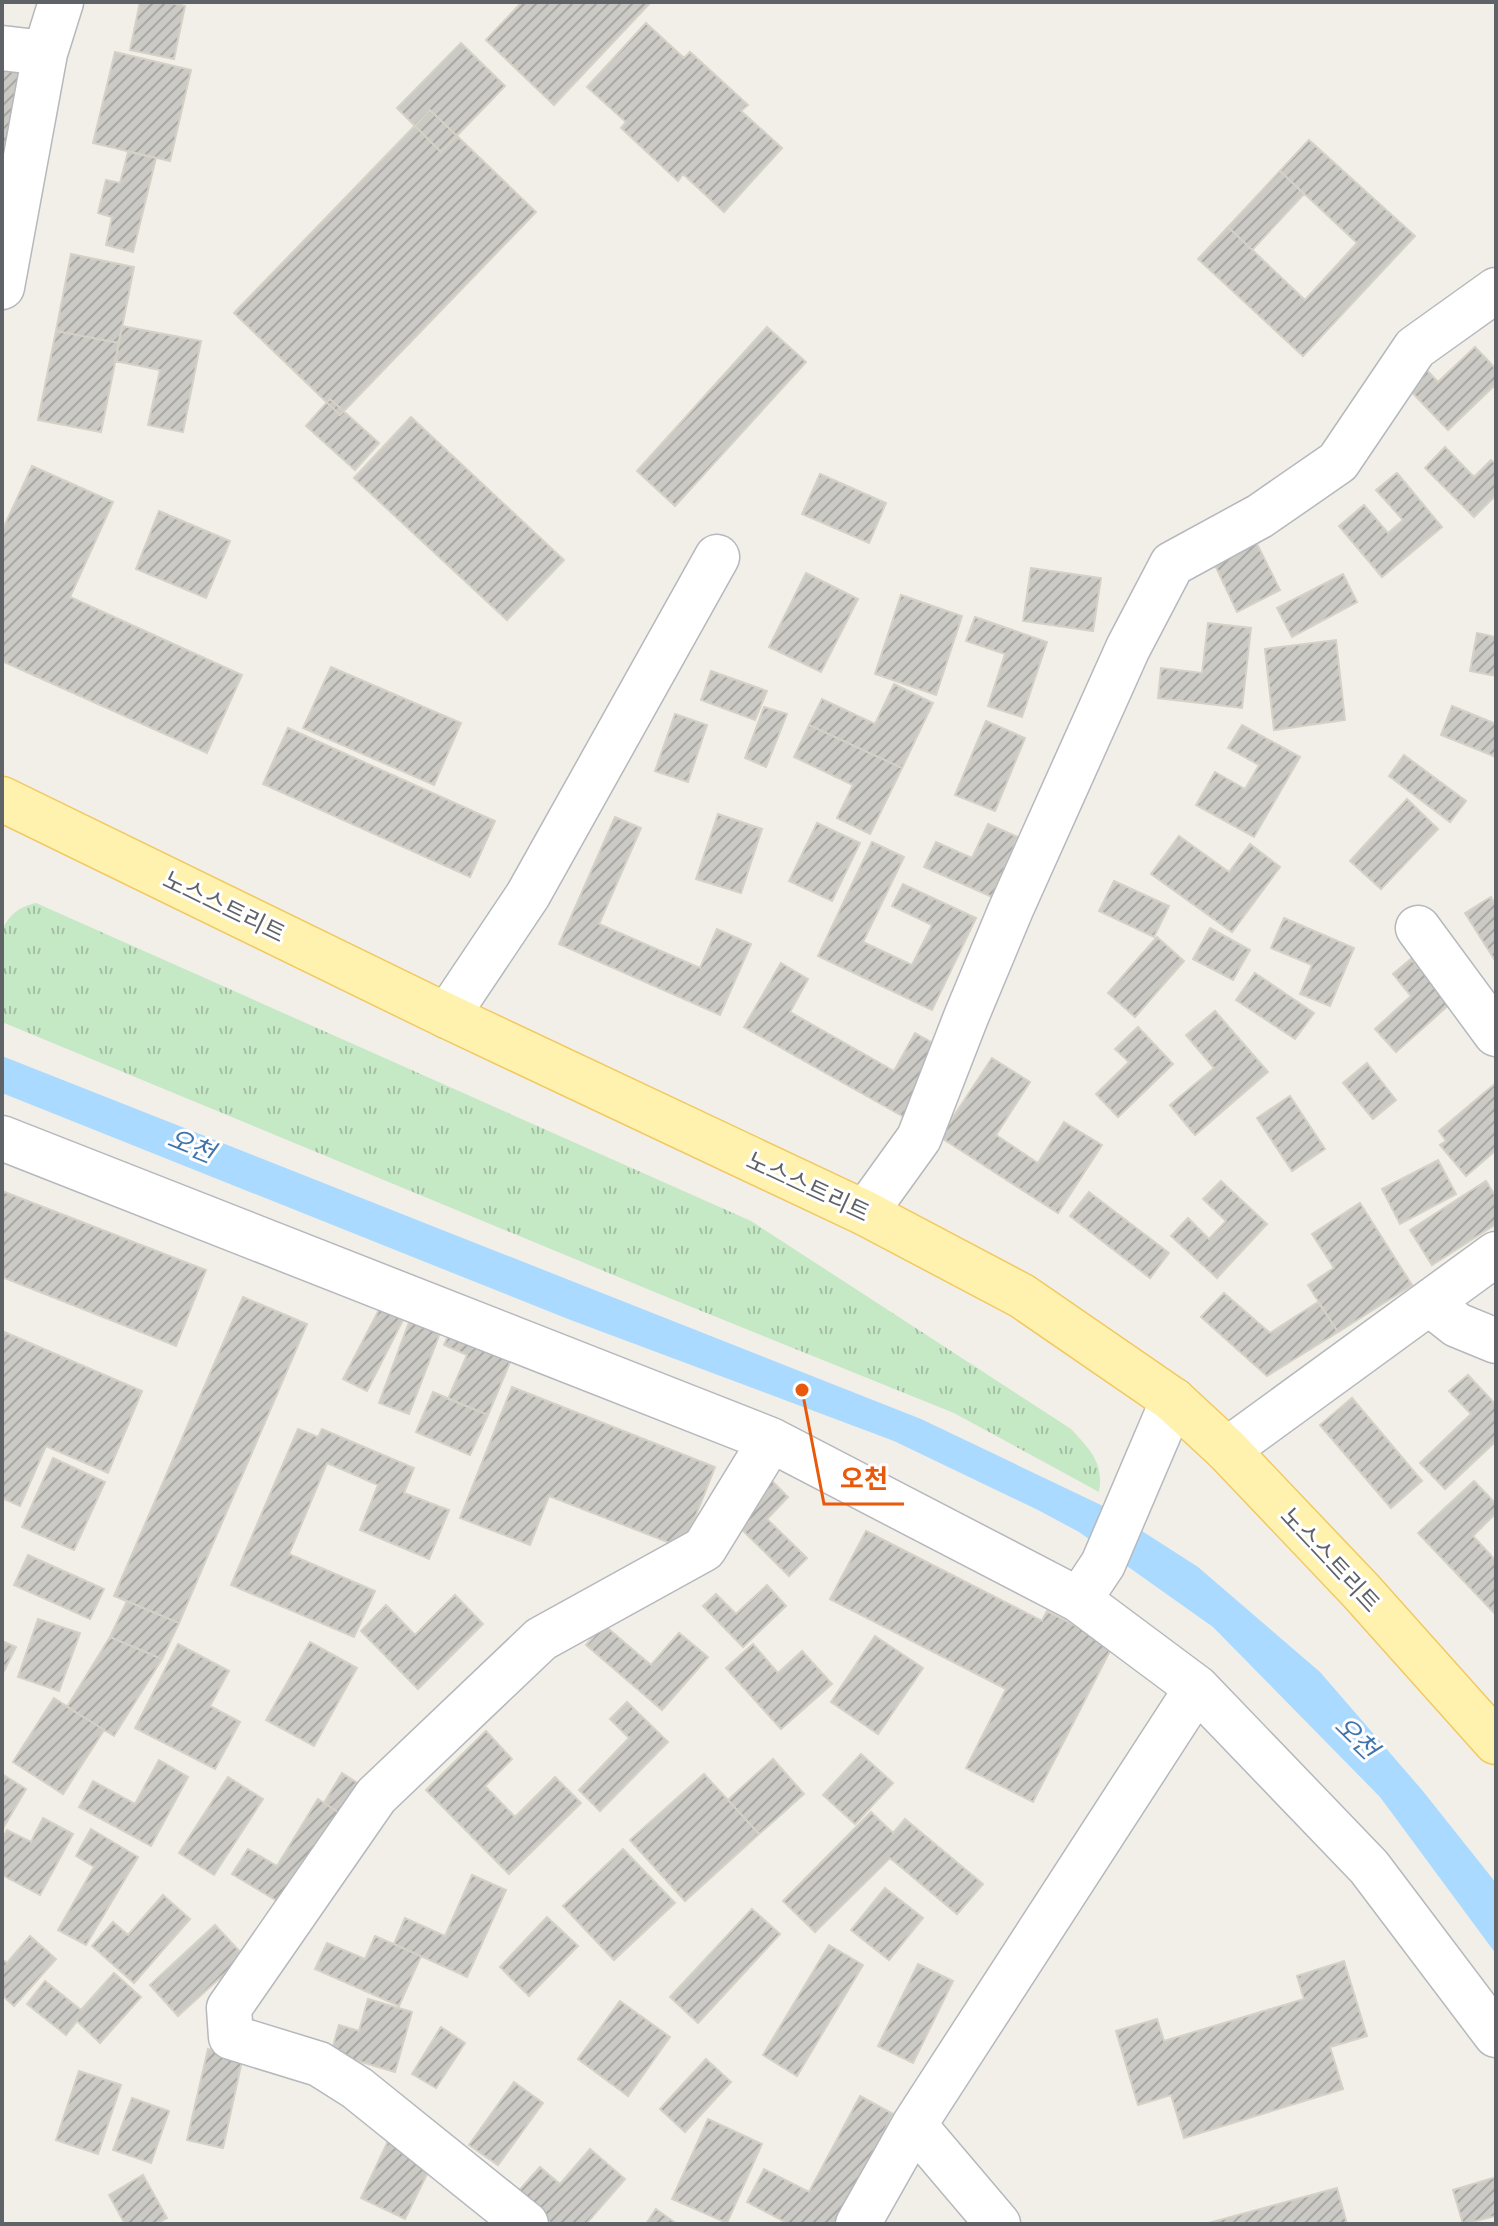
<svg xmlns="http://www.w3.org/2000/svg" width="1498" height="2226" viewBox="0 0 1498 2226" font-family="Rubik,'Noto Sans KR',sans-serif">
<defs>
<pattern id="grass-tufts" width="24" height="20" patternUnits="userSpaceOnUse" patternTransform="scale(2)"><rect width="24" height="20" fill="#c5e8c5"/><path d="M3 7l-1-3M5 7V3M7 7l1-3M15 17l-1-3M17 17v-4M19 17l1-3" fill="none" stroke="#a3c0a4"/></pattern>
<pattern id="building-hatch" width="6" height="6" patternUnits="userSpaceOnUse" patternTransform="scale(2)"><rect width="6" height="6" fill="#cccac5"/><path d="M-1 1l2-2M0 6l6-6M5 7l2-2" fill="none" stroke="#a9a8a4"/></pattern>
</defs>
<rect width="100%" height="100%" fill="#f1efe8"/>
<path fill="url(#grass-tufts)" d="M36,903l715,318 320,208c19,21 33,33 28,63l-145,-79 -297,-120 -655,-271v-92c8,-16 17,-23 34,-27z"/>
<path fill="#aadaff" d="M2,1056l919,363 182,87 95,61 122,105 102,118 74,93v71l-116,-157 -167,-170 -134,-95 -41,-22 -144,-69 -326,-122 -566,-226z"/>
<path fill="url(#building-hatch)" stroke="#d6d1c6" stroke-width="2" d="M140,2h27l18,4 -11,53 -44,-9z
M522,2h129l-97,103 -68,-65z
M646,23l38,35 6,-6 58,53 -7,6 41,37 -58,64 -41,-38 -5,7 -57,-53 5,-6 -39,-35z
M461,43l44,43 -64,66 -44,-44z
M115,52l76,18 -21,91 -77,-18z
M2,69l27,4 -27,134z
M430,110l106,102 -196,203 -106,-102z
M1309,140l106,96 -112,120 -105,-97 30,-32 77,73 52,-57 -77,-72z
M128,152l28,6 -23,94 -27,-7 6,-28 -14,-4 8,-33 14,3z
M1280,171l24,23 -52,56 -24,-23z
M71,254l63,13 -15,76 -63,-12z
M122,326l79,15 -18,91 -35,-7 12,-55 -45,-9z
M767,327l39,35 -131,144 -38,-35z
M56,331l63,12 -18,89 -63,-12z
M1475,347l21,22v15l-48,46 -45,-47 19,-18 16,17z
M330,399l49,44 -24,27 -49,-44z
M411,417l153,143 -57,60 -153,-142z
M1445,447l29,30 17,-17 5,4v31l-22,22 -49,-49z
M32,466l81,36 -43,95 172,78 -35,78 -205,-92v-130z
M1397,473l45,54 -60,50 -43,-51 25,-21 24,28 15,-13 -27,-30z
M820,474l66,29 -17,40 -67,-29z
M159,511l71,30 -24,57 -70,-29z
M1255,540l25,50 -43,22 -24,-51z
M1031,568l70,10 -8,53 -70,-10z
M806,573l52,26 -37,73 -52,-25z
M1343,574l14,28 -65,35 -15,-29z
M901,595l61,21 -26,79 -61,-21z
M975,617l72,25 -25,75 -34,-11 17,-52 -39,-13z
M1208,623l43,5 -9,80 -84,-10 3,-30 41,5z
M1477,633l19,4v39l-26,-5z
M1336,640l9,80 -71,10 -9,-81z
M331,667l130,56 -27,62 -131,-57z
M711,671l56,20 -12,29 -54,-20z
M894,684l39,19 -31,65 -93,-43 13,-26 53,25z
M1452,706l44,18v33l-55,-22z
M764,707l23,7 -21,53 -21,-9z
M675,714l32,11 -19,57 -33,-11z
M986,721l39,17 -30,73 -40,-16z
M809,725l93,43 -32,66 -33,-16 16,-33 -59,-28z
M1242,725l58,32 -46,80 -58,-32 19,-33 30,17 14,-24 -31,-17z
M288,728l207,93 -25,56 -207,-93z
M1404,755l62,46 -16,21 -61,-46z
M1407,799l31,30 -57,60 -31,-28z
M718,814l44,15 -21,64 -45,-14z
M615,817l26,11 -42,96 101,44 17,-39 34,15 -31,71 -161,-71z
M817,823l43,20 -28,58 -43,-20z
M988,824l30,13 -26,60 -68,-30 12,-25 36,16z
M1179,836l50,36 21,-28 30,23 -48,65 -81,-58z
M872,842l32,15 -41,85 49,23 20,-40 -40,-19 11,-22 73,34 -44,92 -114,-54z
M1114,881l55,25 -15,31 -55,-26z
M1491,897l5,9v56l-31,-49z
M1284,918l70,30 -24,58 -30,-12 12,-29 -41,-17z
M1210,928l40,22 -17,30 -40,-21z
M1157,937l27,24 -49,56 -27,-24z
M1411,959l40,44 -55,49 -21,-23 36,-33 -18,-22z
M781,963l27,16 -18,33 104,59 21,-38 34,19 -38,69 -167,-94z
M1255,973l59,40 -19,26 -59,-39z
M1215,1011l53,61 -73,63 -25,-30 44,-37 -28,-33z
M1138,1027l35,37 -55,53 -22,-23 33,-32 -14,-13z
M992,1058l38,24 -34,53 42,28 26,-41 38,23 -44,68 -118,-76z
M1367,1063l29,37 -23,19 -30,-36z
M1496,1083v67l-30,26 -26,-31 6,-4 -7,-10z
M1290,1096l35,53 -33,22 -35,-53z
M1438,1160l18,34 -56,30 -18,-35z
M1221,1181l46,43 -50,54 -46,-42 17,-18 21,21 17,-18 -23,-22z
M1486,1181l10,16v27l-64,41 -22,-35z
M2,1191l204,79 -30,76 -174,-69z
M1089,1192l80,61 -19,25 -80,-62z
M1360,1203l52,82 -74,47 -30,-47 26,-17 -22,-34z
M1224,1293l46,40 48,-31 20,30 -71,44 -66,-59z
M243,1297l64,27 -128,299 -65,-27z
M383,1302l23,12 -39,77 -24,-12z
M414,1309l31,11 -36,94 -30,-11z
M454,1322l62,26 -28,67 -40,-16 19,-44 -23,-10z
M2,1331l140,60 -34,82 -62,-27 -26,60 -18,-8z
M1468,1375l28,30v36l-51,48 -25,-26 51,-49 -22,-23z
M512,1387l203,80 -32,81 -134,-52 -19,49 -70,-27z
M433,1392l55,23 -18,40 -54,-23z
M1352,1398l70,83 -31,27 -71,-83z
M298,1429l20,8 4,-8 92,39 -10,25 45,17 -20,49 -69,-29 18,-45 -51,-22 -38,91 86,37 -21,46 -123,-52z
M53,1458l52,24 -31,68 -52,-23z
M770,1479l18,18 -21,22 40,39 -18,18 -58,-57z
M1474,1481l22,23v9l-23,23 23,25v54l-78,-82z
M866,1531l176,90 5,-10 66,34 -80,157 -67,-34 40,-79 -176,-90z
M28,1555l76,34 -14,30 -76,-34z
M767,1585l19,21 -43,41 -40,-41 13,-12 20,20z
M455,1595l28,29 -65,65 -57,-58 25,-26 29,30z
M127,1601l52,22 -17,36 -52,-22z
M38,1619l42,14 -21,58 -41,-14z
M604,1625l47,40 28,-32 29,24 -46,53 -76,-65z
M875,1636l48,32 -45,66 -47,-32z
M110,1637l52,22 -48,77 -47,-29z
M2,1641l14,6 -14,28z
M310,1642l47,26 -43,78 -48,-26z
M178,1644l51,27 -19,35 30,16 -25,47 -80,-41z
M753,1644l25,29 24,-22 30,33 -51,45 -55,-61z
M54,1698l50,32 -41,64 -50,-32z
M627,1702l41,40 -68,69 -21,-21 50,-52 -19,-19z
M486,1731l26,28 -27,27 30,31 40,-40 26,26 -72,71 -83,-84z
M861,1754l32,29 -38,41 -32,-29z
M773,1759l31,35 -45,40 -31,-34z
M159,1760l29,17 -37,69 -72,-39 14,-26 42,23z
M342,1773l25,16 -18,30 -25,-16z
M2,1774l24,15 -24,41z
M704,1774l55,60 -74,67 -55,-61z
M228,1777l35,22 -49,76 -35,-22z
M318,1799l31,20 -57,91 -60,-36 16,-25 29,17z
M871,1812l22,21 12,-14 78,65 -26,30 -67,-56 -75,74 -32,-31z
M43,1818l30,16 -33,61 -38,-20v-36l5,-9 24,12z
M91,1829l47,28 -52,88 -28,-15 36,-63 -18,-11z
M623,1849l52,54 -61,57 -51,-54z
M472,1875l34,15 -39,87 -73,-33 11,-26 40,18z
M885,1888l38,30 -34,42 -38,-30z
M163,1895l27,24 -56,64 -42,-37 21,-24 15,13z
M752,1909l28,25 -82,89 -28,-26z
M547,1917l31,29 -49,50 -29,-29z
M215,1925l29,31 -66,60 -28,-31z
M30,1936l26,23 -42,47 -12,-11v-36l5,4z
M375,1936l46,20 -22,50 -84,-37 12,-26 38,16z
M829,1945l34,20 -66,111 -34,-21z
M1344,1961l23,75 -37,11 13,42 -159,49 -13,-43 -33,10 -22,-74 41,-12 7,22 140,-42 -7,-23z
M918,1964l35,17 -40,82 -35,-17z
M114,1973l27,24 -41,46 -23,-22 -11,14 -39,-31 18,-23 36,29z
M368,1999l44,13 -17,60 -64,-19 8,-28 20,6z
M620,2001l50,36 -42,59 -50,-37z
M441,2027l24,16 -29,45 -24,-14z
M208,2049l35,7 -20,92 -36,-8z
M706,2059l25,23 -46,50 -25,-23z
M79,2071l42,14 -23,69 -42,-14z
M514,2082l29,21 -45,62 -29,-20z
M860,2096l33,18 -57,110h-47l-42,-22 17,-33 45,23z
M132,2098l37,13 -18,52 -38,-13z
M708,2119l54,25 -35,79 -55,-24z
M389,2139l45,21 -29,59 -44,-21z
M590,2149l35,30 -39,45h-34l-36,-30 24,-27 20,17z
M143,2175l24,43 -11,6h-31l-16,-29z
M1496,2177v39l-33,8 -10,-34z
M1337,2188l10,36h-142z
M656,2209l21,15h-31z"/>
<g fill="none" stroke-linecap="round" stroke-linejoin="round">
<defs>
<path id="minor" d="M2,48l43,5
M2,287l43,-234 16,-51
M1418,928l78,106
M447,1016l81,-121 189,-338
M2,1138l769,302 308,160
M865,1213l54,-75 47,-121 45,-108 117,-261 44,-84 88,-48 78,-54 77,-114 81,-58
M1429,1303l28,22 39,16
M1173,1400l-70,164 -24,36 118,88 172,179 127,168
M1227,1450l269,-196
M914,2125l84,99
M526,2224l-169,-136 -38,-24 -88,-27 -2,-29 147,-212 165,-157 163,-90 67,-109
M858,2224l56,-99 283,-437"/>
<path id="major" d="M2,799l445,217 418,197 157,83 151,104 54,50 134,141 135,151"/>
</defs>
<use href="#minor" stroke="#b5b8bc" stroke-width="47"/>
<use href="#major" stroke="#f2c960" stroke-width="47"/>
<use href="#minor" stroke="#fff" stroke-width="44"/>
<use href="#major" stroke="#fff2af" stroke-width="44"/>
</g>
<g text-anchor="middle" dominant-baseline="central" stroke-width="6" stroke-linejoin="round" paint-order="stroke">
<g font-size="24" fill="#5f6368" stroke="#fff">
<text transform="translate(224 907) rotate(26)">노스스트리트</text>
<text transform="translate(808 1187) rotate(25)">노스스트리트</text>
<text transform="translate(1330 1560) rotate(47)">노스스트리트</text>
</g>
<g font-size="26" font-style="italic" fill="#4174aa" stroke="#fff">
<text transform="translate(191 1146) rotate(22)">오천</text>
<text transform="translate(1356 1738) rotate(44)">오천</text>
</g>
</g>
<path fill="none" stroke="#e8590c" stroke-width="3" d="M802 1390L824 1504H904"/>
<circle fill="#e8590c" stroke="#fff" stroke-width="3" cx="802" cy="1390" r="8"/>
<g font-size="26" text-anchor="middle" font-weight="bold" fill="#e8590c" stroke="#fff" stroke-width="6" stroke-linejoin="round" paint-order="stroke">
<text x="864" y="1488">오천</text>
</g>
<rect width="1498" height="2226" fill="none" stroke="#5f6368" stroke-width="8"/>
</svg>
